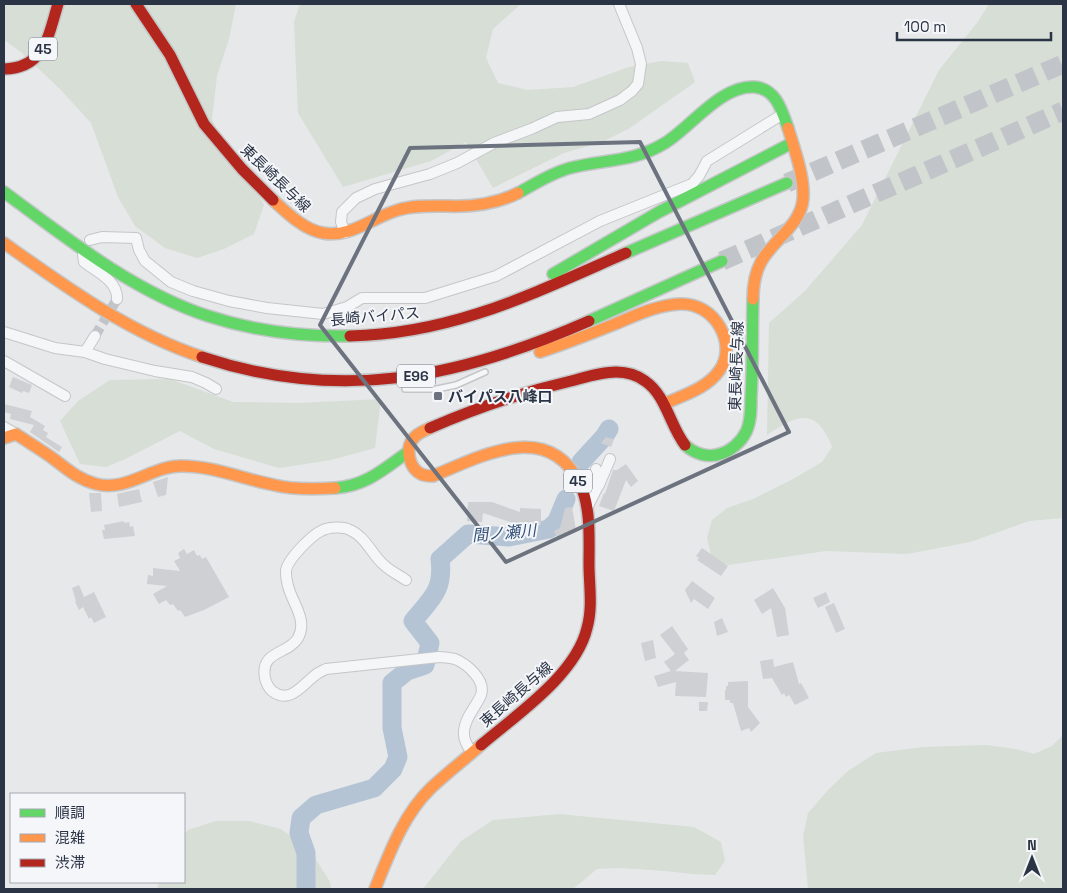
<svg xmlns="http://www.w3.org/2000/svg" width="1067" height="893" viewBox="0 0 1067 893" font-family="'Space Grotesk','Noto Sans JP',sans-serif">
<rect width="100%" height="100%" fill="#e6e8ea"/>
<path fill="#d6ded6" d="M4,4h232l-7,35 -12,37 -5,43 14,31 24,28 14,27 -10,29 -30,15 -27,9 -32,-10 -30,-22 -17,-29 -27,-74 -30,-33 -40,-38 -17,-12z
M300,4h221l-28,25 -7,29 12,25 30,7 45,-3 56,-20 32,-6 27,2 7,19 -65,46 -28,14 -38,11 -71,35 -27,-46 -35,19 -88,26 -45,-74 -4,-91z
M989,4h74v514l-34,3 -59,21 -63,12 -81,-3 -98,14 -16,-6 -5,-21 5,-18 15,-12 26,-9 40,-20 29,-17 10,-15c-16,-41 -35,-32 -65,-12l2,-112 36,-32 57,-66 77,-155 38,-47z
M170,379l63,23 66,1 82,-4 -6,49 -44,12 -52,8 -65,-19 -34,-18 -55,28 -19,8 -26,-3 -20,-43 18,-20 32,-21z
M1063,735v154h-255l-5,-53 5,-23 21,-24 19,-18 28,-18 47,-6 63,-2 30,4 18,5 18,-8z
M559,814l135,13 27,15 4,19 -10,14 -22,-1 -28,-3 -45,-3 -23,1 -24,20h-150l38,-48 32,-21z
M216,821h33l32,8 31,24 18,29 1,7h-174l2,-7h25v-47l4,-5z"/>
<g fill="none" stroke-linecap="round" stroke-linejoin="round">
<path stroke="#b4c4d5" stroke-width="19" d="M581,462l23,-25 5,-8
M306,889v-36l-7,-20 2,-15 15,-13 58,-17 19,-19 5,-12 -6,-29v-45l15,-12 18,-6 5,-22 -17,-22c19,-23 31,-31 27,-62l28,-25 41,3 40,-8 8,-8 9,-22"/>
</g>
<path fill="#ced0d3" d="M13,377l19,8 -3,8 -6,-2 -1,2 -13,-6z
M4,404l28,7 -2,6 15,9 -2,4 5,3 -2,4 16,10 -3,5 -29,-20 4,-7 -24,-6 1,-5 -7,-2z
M606,437l8,2 -3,8 -10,-4z
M626,464l12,17 -7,6 -5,-7 -12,31 -15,-5 5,-13 1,1 8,-24h4z
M168,477l-2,18 -8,2 -5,-15z
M139,489l3,13 -23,5 -2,-13z
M89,493h12l1,18 -11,1z
M468,502h24l28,10v-4l21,1v16l-25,-1 -33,-11 -1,9 -15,-1z
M572,507l4,23 -19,8 -3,-7 6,-3 5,-20z
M124,521v2l5,-1 1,5 3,-1 2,10 -31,3 -2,-9h3l-1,-5z
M702,548l26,18 -7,10 -24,-16 2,-2 -3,-2z
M184,549l3,5 7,-4 3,6 3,-1 2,4 4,-2 23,40 -25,13 -19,7 -5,-7 -2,1 -5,-7 -3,1 -4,-5 -7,4 -6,-10 14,-8 -20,-2 1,-9 5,1v-8l27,3 -6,-10 6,-3 -2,-5z
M692,581l23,17 -7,11 -14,-10 -3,4 -6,-13z
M79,585l5,12 10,-5 12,25 -12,6 -3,-6 -2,2 -6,-12 -4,3 -4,-8 1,-1 -4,-13z
M773,588l12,20 4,27 -12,2 -6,-29 -9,6 -8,-14z
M826,592l4,10 -12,6 -5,-10z
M834,603l11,26 -9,4 -11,-26z
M722,618l6,14 -11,4 -3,-14z
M672,626l16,23 -4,4 5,7 -14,11 33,2 -2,24 -31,-1 1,-14 -18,5 -4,-11 17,-5 -7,-9 11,-8 -15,-19z
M653,640l3,18 -11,3 -4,-18z
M773,659l1,8 19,-5 6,22 2,-1 8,15 -14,7 -6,-10 -3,2 -2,-4 -2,2 -10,-17 -9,1 -3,-18z
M748,681v26l12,16 -9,9 -2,-4 -8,3 -8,-28h-3v-3h-5v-10h1v-4h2v-4z
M699,702h9l-1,9h-8z"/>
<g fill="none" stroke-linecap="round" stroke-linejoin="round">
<path stroke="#c1c4c9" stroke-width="10" stroke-dasharray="10 5" stroke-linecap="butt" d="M95,336l22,-37"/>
<path stroke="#c1c4c9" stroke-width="19" stroke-dasharray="19 9" stroke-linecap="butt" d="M787,183l276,-119
M722,261l341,-150"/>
<defs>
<path id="lane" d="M405,389h32l19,-4 29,-13"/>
<path id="street" d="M345,233l-4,-11 1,-10 14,-14 19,-9 55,-15 27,-11 37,-20 37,-14 26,-12 32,-3 31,-14 12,-9 6,-7 3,-20 -4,-16 -18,-44
M90,240l12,-3 34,1 3,12 6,11 26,21 22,9 36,10 38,7 56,6 24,-7 15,-9h63l71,-22 104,-55 92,-37 7,-8 8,-15 76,-47
M83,255l1,7c13,10 34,19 33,37
M4,332l51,16 30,4 20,7 50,12 37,6 14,6 10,6
M85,352l10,-16
M4,361l61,35
M4,427l12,7
M599,485l11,-26
M587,508l10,-20 -1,-19
M406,580c-7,-5 -16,-9 -22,-15 -12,-10 -18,-28 -34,-35 -7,-4 -22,-3 -29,1 -10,5 -33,28 -35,39 0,3 0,8 1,11 2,19 22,37 11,57 -10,17 -38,12 -33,40 1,5 3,9 7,13 17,13 29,-4 41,-14 4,-4 9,-6 13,-8l113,-12c5,0 11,1 16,2 12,5 31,21 26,36 -5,12 -16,22 -17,36 -1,8 3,15 8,21"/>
<path id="fast" d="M4,192c62,46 130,100 204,124 46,15 94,21 142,20
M518,193c17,-9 33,-20 52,-25 35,-9 62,-5 95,-25 26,-16 56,-58 89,-56 22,1 28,24 34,41
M626,253l161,-70
M553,274l106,-62 133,-69
M589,321l133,-60
M685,445c10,9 23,13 35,9 11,-3 21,-12 26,-22 5,-10 5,-23 5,-34 2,-33 1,-66 2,-99
M335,488c31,-2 49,-19 73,-36"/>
<path id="slow" d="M273,200c13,12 31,30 50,33 28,5 50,-16 75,-23 16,-5 34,-4 50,-4 25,1 48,-2 70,-13
M4,243c62,44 125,90 198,114
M753,299c0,-13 2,-26 8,-37 12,-22 40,-37 42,-63 2,-21 -9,-51 -15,-71
M540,352c25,-8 50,-18 75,-28 22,-9 42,-19 65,-20 34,-2 59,40 39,67 -13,18 -36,24 -55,33
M430,428c-6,3 -13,5 -17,11 -8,10 -4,29 8,35 4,2 8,2 12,2 48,-20 116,-57 147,8
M4,438l12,-4c12,8 24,15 35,23 15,11 26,22 45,27 31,8 56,-18 85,-18 32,0 62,13 93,19 16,4 44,4 61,3
M375,889c14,-35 28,-74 56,-101 16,-15 33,-28 50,-43"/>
<path id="jam" d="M136,4l34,51 34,69 38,45 31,31
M4,69c41,-1 44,-33 54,-65
M350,336c103,-2 184,-43 276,-83
M202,357c138,46 257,21 387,-36
M430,428c46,-20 93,-36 141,-47 15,-4 30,-9 45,-9 10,0 21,3 29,9 21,14 25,45 40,64
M481,745c35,-30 95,-70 106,-117 6,-21 2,-43 2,-64 0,-26 2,-56 -9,-80"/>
</defs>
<use href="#lane" stroke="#c4c6c8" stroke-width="8"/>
<use href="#street" stroke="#c4c6c8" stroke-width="12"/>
<use href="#fast" stroke="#c4c6c8" stroke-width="14"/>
<use href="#slow" stroke="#c4c6c8" stroke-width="14"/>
<use href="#jam" stroke="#c4c6c8" stroke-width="14"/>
<use href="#lane" stroke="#f5f6f7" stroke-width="5"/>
<use href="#street" stroke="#f5f6f7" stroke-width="10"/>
<use href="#fast" stroke="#63d668" stroke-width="11"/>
<use href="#slow" stroke="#ff974d" stroke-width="11"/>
<use href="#jam" stroke="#b3261e" stroke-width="11"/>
</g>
<path fill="none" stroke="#6c737f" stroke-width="4" stroke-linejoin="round" d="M640,142l149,290 -283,130 -186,-237 90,-177z"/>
<rect fill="#6c737f" stroke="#f4f6f9" stroke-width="2" x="433" y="391" width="10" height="10" rx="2.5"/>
<g text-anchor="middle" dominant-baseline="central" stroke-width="4" stroke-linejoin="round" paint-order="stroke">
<g fill="#f4f6f9" stroke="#676e7b" stroke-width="1">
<rect x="29" y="37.5" width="28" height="23" rx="4"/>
<rect x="397" y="364.5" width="38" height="23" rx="4"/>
<rect x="564" y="469.5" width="28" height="23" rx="4"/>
</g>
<g font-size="14" font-weight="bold" fill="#2b3445">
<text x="43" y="49">45</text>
<text x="416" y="376">E96</text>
<text x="578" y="481">45</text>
</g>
<g font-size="15" fill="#2b3445" stroke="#f4f6f9">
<text transform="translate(276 178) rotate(44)">東長崎長与線</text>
<text transform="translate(375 316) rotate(-5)">長崎バイパス</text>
<text transform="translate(736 366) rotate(-88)">東長崎長与線</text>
<text transform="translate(516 694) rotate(-41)">東長崎長与線</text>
</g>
<g font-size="15" font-weight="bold" fill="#2b3445" stroke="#f4f6f9" text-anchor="start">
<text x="448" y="396">バイパス八峰口</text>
</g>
<g font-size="16" font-style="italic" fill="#34527a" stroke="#f4f6f9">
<text transform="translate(504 533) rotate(-5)">間ノ瀬川</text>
</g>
</g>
<rect width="1067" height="893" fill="none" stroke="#2b3445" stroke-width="10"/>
<rect x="10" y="793" width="175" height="90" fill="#f4f6f9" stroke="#a4a8b1"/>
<rect x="20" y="809" width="25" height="8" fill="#63d668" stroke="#a4a8b1"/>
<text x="55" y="818" font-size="15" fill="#2b3445">順調</text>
<rect x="20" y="834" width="25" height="8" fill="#ff974d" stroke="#a4a8b1"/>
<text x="55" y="843" font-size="15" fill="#2b3445">混雑</text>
<rect x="20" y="859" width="25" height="8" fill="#b3261e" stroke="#a4a8b1"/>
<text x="55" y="868" font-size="15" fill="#2b3445">渋滞</text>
<g transform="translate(1032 858)" stroke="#f4f6f9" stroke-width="4" paint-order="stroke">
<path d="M0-4L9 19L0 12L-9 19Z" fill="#2b3445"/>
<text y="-8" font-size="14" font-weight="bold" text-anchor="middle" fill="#2b3445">N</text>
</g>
<path d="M897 32v8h154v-8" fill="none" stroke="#2b3445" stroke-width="2.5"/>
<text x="904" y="32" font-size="15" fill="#2b3445" stroke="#f4f6f9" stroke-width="4" paint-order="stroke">100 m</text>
</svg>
